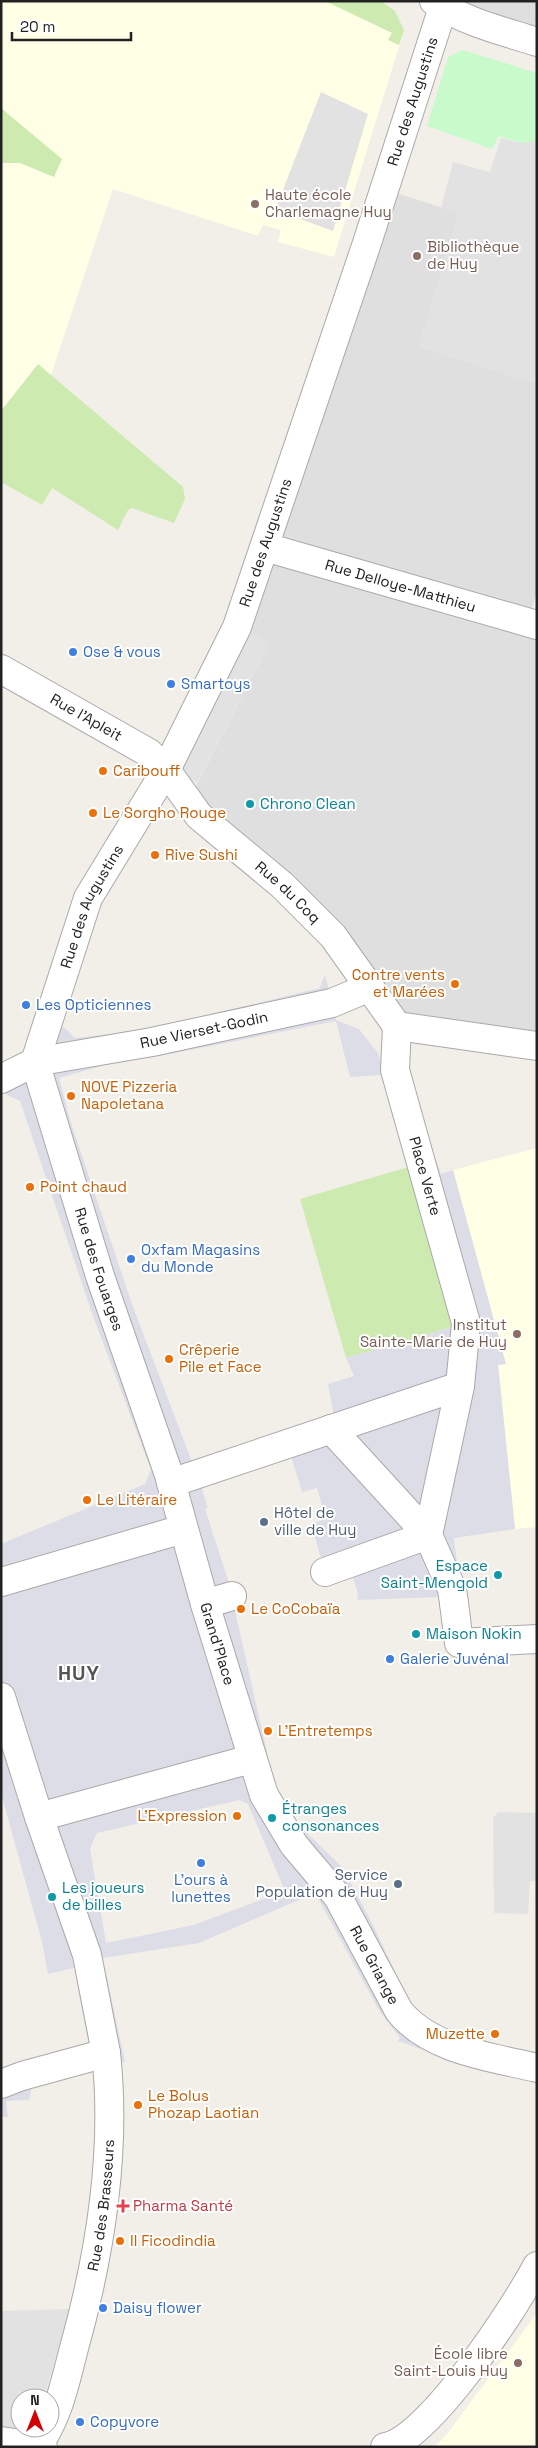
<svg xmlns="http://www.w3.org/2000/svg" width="538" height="2448" font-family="'Space Grotesk',sans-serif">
<rect width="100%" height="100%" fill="#f2efe9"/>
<path fill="#e0dfdf" d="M 445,1 L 537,1 L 537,42 Z
M 384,189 L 459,213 L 419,347 L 537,383 L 537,590 L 528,623 L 537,625 L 537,1046 L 397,1026 L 376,996 L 188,802 L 269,643 L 244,631 Z"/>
<path fill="#ffffe5" d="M 1,1 L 381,1 L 395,11 L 404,30 L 334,257 L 278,242 L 281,230 L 263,225 L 258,236 L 113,189 L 51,375 L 38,365 L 1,411 Z
M 537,1148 L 537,1527 L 515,1529 L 498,1364 L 505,1364 L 453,1170 Z
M 537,2313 L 537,2447 L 434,2447 L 447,2434 Z"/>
<path fill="#cdebb0" d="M 325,1 L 381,1 L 395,11 L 404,30 L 399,45 L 388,40 L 392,33 Z
M 1,108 L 62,159 L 54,177 L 20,163 L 1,163 Z
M 38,364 L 183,487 L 185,499 L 174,523 L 132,508 L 128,510 L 118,530 L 52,488 L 42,505 L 1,482 L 1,411 Z
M 408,1167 L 452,1327 L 346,1358 L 300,1199 Z"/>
<path fill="#c8facc" d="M 463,50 L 537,73 L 537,142 L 521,143 L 499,136 L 492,149 L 427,126 L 448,57 Z"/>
<path fill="#e2e2e2" d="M 321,92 L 368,114 L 333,231 L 275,210 Z
M 501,138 L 520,143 L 537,142 L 537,383 L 419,347 L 459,214 L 441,208 L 453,162 L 490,172 Z
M 244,631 L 269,643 L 197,783 L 177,772 Z
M 498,1812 L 537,1813 L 537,1881 L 530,1881 L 528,1914 L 494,1913 L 493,1818 Z
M 70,2309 L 44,2398 L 20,2398 L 20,2428 L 25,2428 L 1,2447 L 1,2311 Z"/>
<path fill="#dddde8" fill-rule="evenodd" d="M 325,974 L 336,1020 L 359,1029 L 378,1053 L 384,1075 L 350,1077 L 336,1021 L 165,1055 L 113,1063 L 59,1078 L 71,1123 L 133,1307 L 199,1480 L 208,1508 L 205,1509 L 232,1592 L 237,1620 L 275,1787 L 297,1823 L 343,1868 L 373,1925 L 410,2003 L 425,2019 L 471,2041 L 537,2054 L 537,2081 L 466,2065 L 398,2041 L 400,2038 L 380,2012 L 315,1893 L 199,1943 L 103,1958 L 125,2062 L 107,2065 L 32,2087 L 29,2100 L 6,2101 L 8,2117 L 1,2117 L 1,2075 L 89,2046 L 74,1968 L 48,1974 L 42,1942 L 1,1793 L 1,1544 L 145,1484 L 151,1470 L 94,1319 L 20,1101 L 7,1095 L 1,1084 L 35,1062 L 47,1023 L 65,1028 L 75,1038 L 146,1030 L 320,988 ZM 239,1800 L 248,1804 L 285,1891 L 194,1925 L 106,1943 L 90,1849 L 97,1833 Z
M 413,1096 L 441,1174 L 453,1170 L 506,1364 L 498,1365 L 515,1529 L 454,1538 L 462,1602 L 442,1597 L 358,1600 L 357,1590 L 351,1573 L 327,1578 L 311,1524 L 326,1519 L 317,1488 L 302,1492 L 290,1453 L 334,1417 L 328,1384 L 354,1376 L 346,1358 L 452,1327 L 400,1138 Z"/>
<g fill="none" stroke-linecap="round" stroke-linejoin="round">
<defs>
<g id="pedestrian">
<path id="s1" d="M 370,987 L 332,1003 L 152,1042 L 35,1062 L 100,1276 L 169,1475 L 205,1604 L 264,1795 L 294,1845 L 338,1897 L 399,2011 C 430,2050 491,2057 537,2068"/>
<path d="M 331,1429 L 428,1535 L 452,1589 L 454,1603"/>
<path d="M 171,1483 L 460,1386"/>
<path d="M 325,1572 L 428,1535 L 460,1386 L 466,1323 L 395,1070 L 397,1026"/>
<path d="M 1,1582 L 183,1529"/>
<path d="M 205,1604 L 232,1596"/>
<path d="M 1,1697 L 39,1817 L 87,1955 L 106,2053 L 22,2076 L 1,2084"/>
<path d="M 39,1817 L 251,1759"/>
</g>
<g id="minor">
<path d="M 434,1 C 464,22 503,31 537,42"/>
<path id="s2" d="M 265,547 L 537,625"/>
<path id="s3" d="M 1,669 L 149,753 L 166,770 L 199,816 L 282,885 L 333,936 L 397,1026 L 537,1046"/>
<path id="s4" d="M 1,1079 L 35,1062 L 88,898 L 166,770 L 237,627 L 367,243 L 445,1"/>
<path d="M 454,1603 L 459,1643 L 537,1639"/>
<path d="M 1,2441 L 43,2447"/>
<path id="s5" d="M 37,2447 C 58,2417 64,2387 73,2352 C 100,2256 117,2153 106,2053"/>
<path d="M 385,2447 C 428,2441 516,2306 537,2266"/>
</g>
</defs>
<use href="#pedestrian" stroke="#a9a9a9" stroke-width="30"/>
<use href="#minor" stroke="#a9a9a9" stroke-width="30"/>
<use href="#pedestrian" stroke="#fff" stroke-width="28"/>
<use href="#minor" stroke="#fff" stroke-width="28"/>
</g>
<g fill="#8d6e63" stroke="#fff" stroke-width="2">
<circle cx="255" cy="204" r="5"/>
<circle cx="417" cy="256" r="5"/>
<circle cx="517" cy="1334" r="5"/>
<circle cx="518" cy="2363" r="5"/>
</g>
<g fill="#3f7fe0" stroke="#fff" stroke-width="2">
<circle cx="73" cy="652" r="5"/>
<circle cx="171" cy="684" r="5"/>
<circle cx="26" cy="1005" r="5"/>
<circle cx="131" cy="1259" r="5"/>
<circle cx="390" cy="1659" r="5"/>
<circle cx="201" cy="1863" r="5"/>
<circle cx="103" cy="2308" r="5"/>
<circle cx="80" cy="2422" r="5"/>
</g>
<g fill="#e8710a" stroke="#fff" stroke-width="2">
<circle cx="103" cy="771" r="5"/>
<circle cx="93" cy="813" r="5"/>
<circle cx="155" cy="855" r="5"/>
<circle cx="455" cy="984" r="5"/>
<circle cx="71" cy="1096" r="5"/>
<circle cx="30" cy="1187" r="5"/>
<circle cx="169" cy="1359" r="5"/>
<circle cx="87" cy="1500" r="5"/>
<circle cx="241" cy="1609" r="5"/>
<circle cx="268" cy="1731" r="5"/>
<circle cx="237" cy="1816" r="5"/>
<circle cx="495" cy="2034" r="5"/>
<circle cx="138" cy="2105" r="5"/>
<circle cx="120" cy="2241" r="5"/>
</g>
<g fill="#0f9aa8" stroke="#fff" stroke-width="2">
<circle cx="250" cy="804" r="5"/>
<circle cx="498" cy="1575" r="5"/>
<circle cx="416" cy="1634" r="5"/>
<circle cx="272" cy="1818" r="5"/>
<circle cx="52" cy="1897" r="5"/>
</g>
<g fill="#5c6f8a" stroke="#fff" stroke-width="2">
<circle cx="264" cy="1522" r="5"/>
<circle cx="398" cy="1884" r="5"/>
</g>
<path fill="#e0444e" stroke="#fff" stroke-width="2" d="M120.5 2198.5h5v5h5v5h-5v5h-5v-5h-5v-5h5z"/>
<g text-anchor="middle" stroke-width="4" stroke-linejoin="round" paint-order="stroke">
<g font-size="15" fill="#222" stroke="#fff">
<text dy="5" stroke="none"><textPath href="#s4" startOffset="1074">Rue des Augustins</textPath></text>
<text dy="5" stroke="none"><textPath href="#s4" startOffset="609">Rue des Augustins</textPath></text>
<text dy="5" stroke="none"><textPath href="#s2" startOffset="141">Rue Delloye-Matthieu</textPath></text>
<text dy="5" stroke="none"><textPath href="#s3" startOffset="98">Rue l'Apleit</textPath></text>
<text dy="5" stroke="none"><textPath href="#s3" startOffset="368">Rue du Coq</textPath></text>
<text dy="5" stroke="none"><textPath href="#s4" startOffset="204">Rue des Augustins</textPath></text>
<text transform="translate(204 1030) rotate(-12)" y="5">Rue Vierset-Godin</text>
<text transform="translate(425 1176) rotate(74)" y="5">Place Verte</text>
<text dy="5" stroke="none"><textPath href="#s1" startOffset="561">Rue des Fouarges</textPath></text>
<text dy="5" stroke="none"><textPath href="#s1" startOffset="954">Grand'Place</textPath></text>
<text dy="5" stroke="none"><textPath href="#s1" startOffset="1316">Rue Griange</textPath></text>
<text dy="5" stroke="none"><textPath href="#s5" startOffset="252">Rue des Brasseurs</textPath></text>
</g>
<g font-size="15" fill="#785e54" stroke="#fff" text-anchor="start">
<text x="265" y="200">Haute école<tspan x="265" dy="17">Charlemagne Huy</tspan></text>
<text x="427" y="252">Bibliothèque<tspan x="427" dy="17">de Huy</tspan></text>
<text x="507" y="1330" text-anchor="end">Institut<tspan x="507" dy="17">Sainte-Marie de Huy</tspan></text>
<text x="508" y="2359" text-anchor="end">École libre<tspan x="508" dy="17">Saint-Louis Huy</tspan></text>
</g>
<g font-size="15" fill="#366cbe" stroke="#fff" text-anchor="start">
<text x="83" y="657">Ose &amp; vous</text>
<text x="181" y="689">Smartoys</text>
<text x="36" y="1010">Les Opticiennes</text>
<text x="141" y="1255">Oxfam Magasins<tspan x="141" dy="17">du Monde</tspan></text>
<text x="400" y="1664">Galerie Juvénal</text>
<text x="201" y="1885" text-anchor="middle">L'ours à<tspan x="201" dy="17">lunettes</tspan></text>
<text x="113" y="2313">Daisy flower</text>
<text x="90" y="2427">Copyvore</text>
</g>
<g font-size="15" fill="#c56008" stroke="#fff" text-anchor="start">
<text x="113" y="776">Caribouff</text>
<text x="103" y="818">Le Sorgho Rouge</text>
<text x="165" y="860">Rive Sushi</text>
<text x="445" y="980" text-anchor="end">Contre vents<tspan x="445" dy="17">et Marées</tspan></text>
<text x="81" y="1092">NOVE Pizzeria<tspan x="81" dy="17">Napoletana</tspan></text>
<text x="40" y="1192">Point chaud</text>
<text x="179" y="1355">Crêperie<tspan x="179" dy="17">Pile et Face</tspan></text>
<text x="97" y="1505">Le Litéraire</text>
<text x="251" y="1614">Le CoCobaïa</text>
<text x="278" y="1736">L'Entretemps</text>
<text x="227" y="1821" text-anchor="end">L'Expression</text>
<text x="485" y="2039" text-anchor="end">Muzette</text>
<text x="148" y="2101">Le Bolus<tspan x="148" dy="17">Phozap Laotian</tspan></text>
<text x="130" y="2246">Il Ficodindia</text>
</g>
<g font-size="15" fill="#0d838f" stroke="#fff" text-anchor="start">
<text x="260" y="809">Chrono Clean</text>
<text x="488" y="1571" text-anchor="end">Espace<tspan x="488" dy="17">Saint-Mengold</tspan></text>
<text x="426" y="1639">Maison Nokin</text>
<text x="282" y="1814">Étranges<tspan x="282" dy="17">consonances</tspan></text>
<text x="62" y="1893">Les joueurs<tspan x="62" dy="17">de billes</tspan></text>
</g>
<g font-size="15" fill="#4e5e75" stroke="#fff" text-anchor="start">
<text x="274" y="1518">Hôtel de<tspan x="274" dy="17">ville de Huy</tspan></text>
<text x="388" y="1880" text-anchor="end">Service<tspan x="388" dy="17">Population de Huy</tspan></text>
</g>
<g font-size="15" fill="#be3a42" stroke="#fff" text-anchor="start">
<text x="133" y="2211">Pharma Santé</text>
</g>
<g font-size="20" font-weight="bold" letter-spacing="1" fill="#555" stroke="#fff">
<text x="79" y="1680">HUY</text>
</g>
</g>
<rect width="538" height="2448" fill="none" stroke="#222222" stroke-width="5"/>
<g transform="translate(35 2413)"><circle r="24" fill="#ffffff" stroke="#a7a7a7"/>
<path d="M0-4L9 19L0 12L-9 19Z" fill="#d40000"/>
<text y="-8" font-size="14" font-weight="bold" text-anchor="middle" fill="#222222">N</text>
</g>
<path d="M12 32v8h119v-8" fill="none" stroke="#222222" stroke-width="2.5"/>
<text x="20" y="32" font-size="15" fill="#222222" stroke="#ffffff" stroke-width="4" paint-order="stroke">20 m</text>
</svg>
